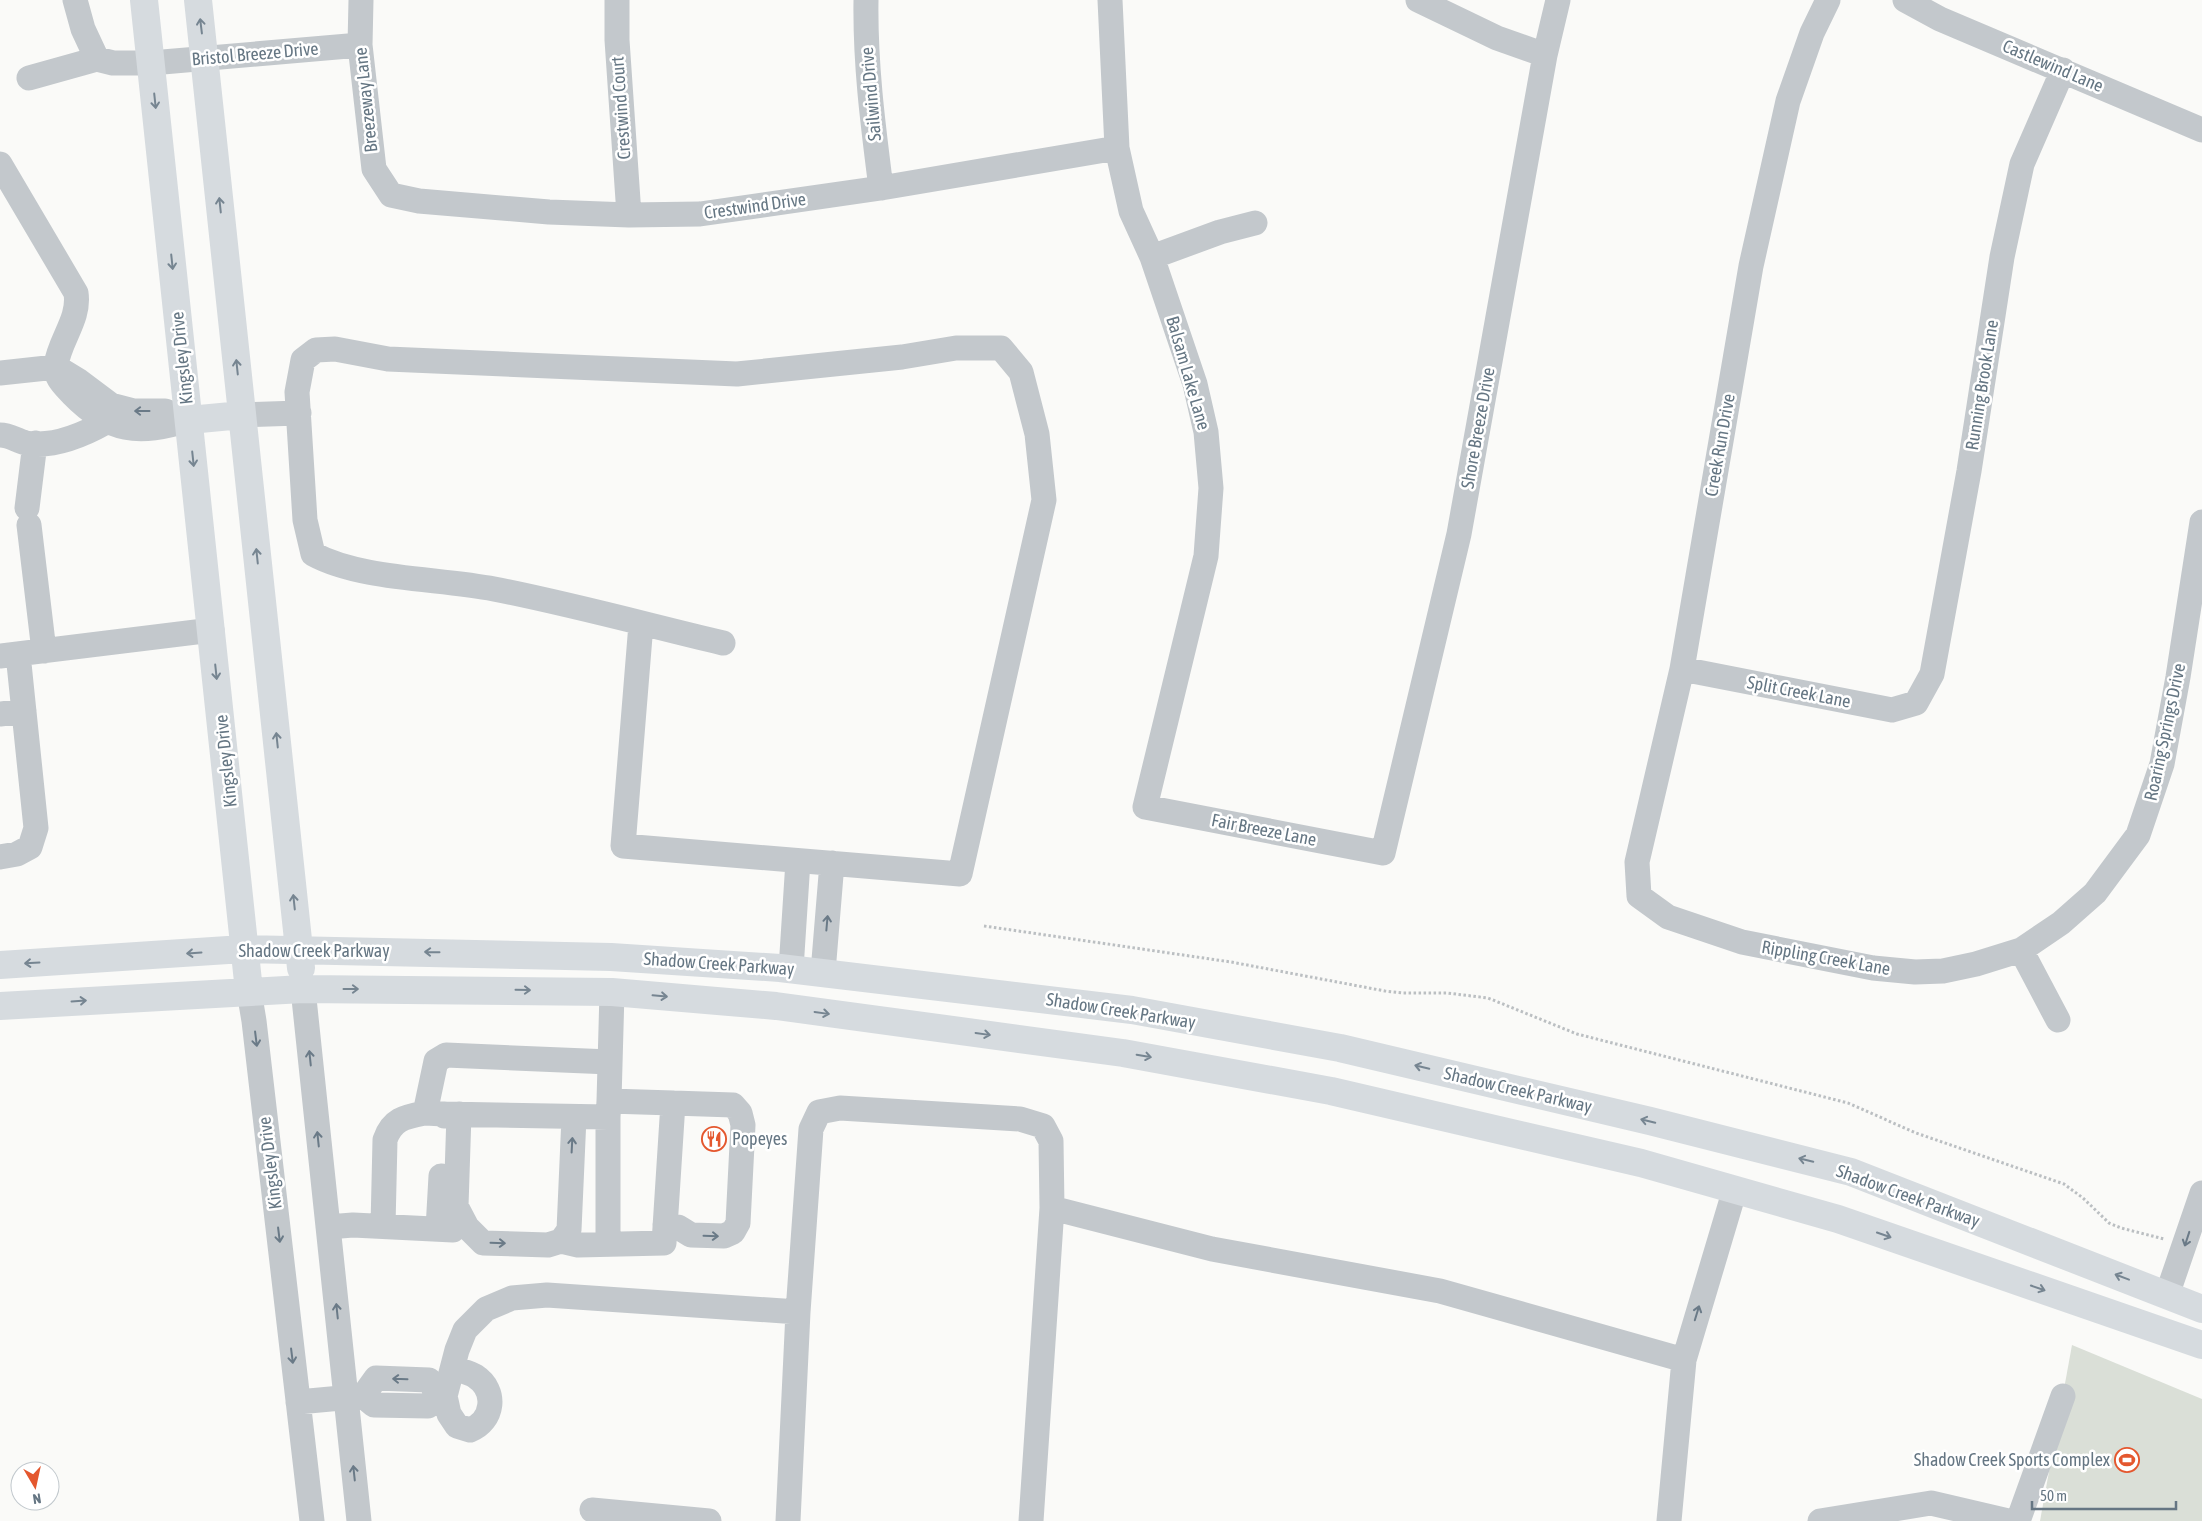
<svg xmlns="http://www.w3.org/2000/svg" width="2202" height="1521" font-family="'Asap Condensed',sans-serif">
<rect width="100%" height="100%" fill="#fafaf8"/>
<path fill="#dadfd7" d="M 2072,1345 L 2202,1399 L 2202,1521 L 2040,1521 Z"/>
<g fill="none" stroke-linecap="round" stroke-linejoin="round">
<path stroke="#bbbfc2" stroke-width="3" stroke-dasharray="2.5 2.5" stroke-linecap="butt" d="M 984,926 L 1231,962 L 1385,991 L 1403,993 L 1447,993 L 1488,998 L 1577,1034 L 1848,1103 L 1916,1133 L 2064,1184 L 2083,1198 L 2109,1223 L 2121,1228 L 2164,1239"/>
<path stroke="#c3c8cc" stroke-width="25" d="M 75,0 L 83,29 L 97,59
M 361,0 L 360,45 L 374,169 L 391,195 L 419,201 L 549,212 L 629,215 L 700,214 L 881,188 L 1117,148
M 617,0 L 617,40 L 629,215
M 866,0 C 865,64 873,125 881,188
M 1110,0 L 1117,148 L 1131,211 L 1152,257 L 1195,384 L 1206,432 L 1211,488 L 1206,556 L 1145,807 L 1383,853 L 1459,534 L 1545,55 L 1558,0
M 1418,0 L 1497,38 L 1545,55
M 1828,0 L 1812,33 L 1788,101 L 1751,266 L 1682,669 L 1637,862 L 1639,896 L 1668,917 L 1742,942 L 1873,968 L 1915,972 L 1943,971 L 1976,964 L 2021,950 L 2061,923 L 2095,893 L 2138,835 L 2162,764 L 2178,677 L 2202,522
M 1905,0 L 1940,19 L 2202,130
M 29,78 L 97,59 L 113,63 L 151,63 L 360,45
M 0,164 L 76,293 C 80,319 60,339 56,365 C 55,378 64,385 72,394 C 110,433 138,435 189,420
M 1152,257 L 1220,232 L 1255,223
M 0,373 L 56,367 L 79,381 L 111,405 L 134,411 L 165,411 L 189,420
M 242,415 L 299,413
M 0,435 C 10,435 17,441 26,443 C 54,448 83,435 106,422 L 110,408
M 27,508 L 35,443
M 29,525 L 44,651
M 641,624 L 623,846 L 960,874 L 1044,500 L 1037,434 L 1021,372 L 1001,348 L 956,348 L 902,357 L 737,374 L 388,359 L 335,349 L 316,350 L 303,360 L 297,392 L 305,520 L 313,554 C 361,580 439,578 494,589 C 571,604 647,625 723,643
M 0,656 L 212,630
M 1682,669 L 1892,710 L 1916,703 L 1932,674 L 1969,471 L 2002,257 L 2022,164 L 2063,70
M 0,714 L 24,711
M 0,857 L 17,854 L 30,847 L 36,828 L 18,654
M 2021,950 L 2058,1020
M 791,969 L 798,861
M 823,972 L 832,863
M 303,989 L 359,1521
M 249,991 L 254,1021 L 312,1521
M 444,1114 L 425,1113 L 436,1061 L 446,1055 L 610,1062
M 459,1114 L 456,1206 L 467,1227 L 483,1243 L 548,1245 L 561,1241 L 569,1230 L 574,1117
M 444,1116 L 444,1114 L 608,1117 L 609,1101
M 665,1225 L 678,1227 L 691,1235 L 724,1236 L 733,1232 L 738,1223 L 743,1125 L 740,1113 L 733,1105 L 673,1103
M 383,1226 L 385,1140 C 392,1119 405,1117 425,1113
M 328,1227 L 353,1225 L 453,1230
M 438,1229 L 441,1176
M 561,1241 L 578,1245 L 664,1243 L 673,1103 L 609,1101 L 612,992
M 608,1242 L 608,1117
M 2167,1295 L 2202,1193
M 798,1312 L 811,1129 L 819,1112 L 840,1108 L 1020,1119 L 1043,1126 L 1051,1141 L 1052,1208 L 1212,1249 L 1440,1291 L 1684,1360
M 453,1368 C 460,1371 469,1372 475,1376 C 498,1391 493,1421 470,1430 L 457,1426 L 449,1414 L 445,1396 L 457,1350 L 465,1330 L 486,1309 L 512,1298 L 547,1295 L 798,1312 L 788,1521
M 363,1396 L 376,1378 L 429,1380 L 438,1395
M 298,1402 L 363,1396 L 374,1405 L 428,1406 L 438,1395
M 592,1510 L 709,1521
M 1031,1521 L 1052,1208
M 1669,1521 L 1684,1360 L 1735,1189
M 1820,1521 L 1931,1503 L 2008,1521
M 2018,1521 L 2063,1396"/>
<path stroke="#d6dbdf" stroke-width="28" d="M 144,0 L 249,991
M 198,0 L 301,968
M 189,420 L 242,415
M 0,965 L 243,949 L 611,957 L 780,968 L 1132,1010 L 1340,1048 L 1650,1121 L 1851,1172 L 2202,1309
M 0,1006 L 303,989 L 612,992 L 776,1006 L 1123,1053 L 1331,1091 L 1641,1163 L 1838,1219 L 2202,1345"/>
</g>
<defs><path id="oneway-shaft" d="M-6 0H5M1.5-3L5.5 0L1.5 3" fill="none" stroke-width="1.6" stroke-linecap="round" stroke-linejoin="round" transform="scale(1.25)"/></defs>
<g stroke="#768591">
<use href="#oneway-shaft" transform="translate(201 26) rotate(-97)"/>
<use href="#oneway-shaft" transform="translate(155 101) rotate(84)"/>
<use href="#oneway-shaft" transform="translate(220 205) rotate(-96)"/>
<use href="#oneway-shaft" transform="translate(172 262) rotate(84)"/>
<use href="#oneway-shaft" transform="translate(237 367) rotate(-96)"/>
<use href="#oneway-shaft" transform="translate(193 459) rotate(84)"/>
<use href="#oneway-shaft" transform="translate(257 556) rotate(-96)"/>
<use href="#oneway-shaft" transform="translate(216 672) rotate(84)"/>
<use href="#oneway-shaft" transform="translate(277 740) rotate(-96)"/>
<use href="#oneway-shaft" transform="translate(294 902) rotate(-96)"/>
<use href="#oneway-shaft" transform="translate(432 952) rotate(-179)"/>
<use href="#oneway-shaft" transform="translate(194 953) rotate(176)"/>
<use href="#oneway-shaft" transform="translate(32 963) rotate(177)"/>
<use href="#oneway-shaft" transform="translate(351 989)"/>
<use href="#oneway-shaft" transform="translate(523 990) rotate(1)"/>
<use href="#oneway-shaft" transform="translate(660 996) rotate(5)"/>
<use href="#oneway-shaft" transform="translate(79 1001) rotate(-4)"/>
<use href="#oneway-shaft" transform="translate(822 1013) rotate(8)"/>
<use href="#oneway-shaft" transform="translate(983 1034) rotate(8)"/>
<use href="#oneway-shaft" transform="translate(1144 1056) rotate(10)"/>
<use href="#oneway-shaft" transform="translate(1422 1067) rotate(-167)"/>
<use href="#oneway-shaft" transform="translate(1648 1121) rotate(-166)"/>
<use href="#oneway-shaft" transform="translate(1806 1160) rotate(-166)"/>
<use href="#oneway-shaft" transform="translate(1884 1235) rotate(19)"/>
<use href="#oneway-shaft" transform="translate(2122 1277) rotate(-159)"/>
<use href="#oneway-shaft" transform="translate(2038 1288) rotate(19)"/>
</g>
<g stroke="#6a7a87">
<use href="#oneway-shaft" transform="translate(142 411) rotate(-180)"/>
<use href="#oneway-shaft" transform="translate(827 923) rotate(-85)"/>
<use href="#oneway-shaft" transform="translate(256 1039) rotate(83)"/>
<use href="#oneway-shaft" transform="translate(310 1058) rotate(-96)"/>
<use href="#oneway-shaft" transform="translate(318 1139) rotate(-96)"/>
<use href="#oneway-shaft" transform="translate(572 1145) rotate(-87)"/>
<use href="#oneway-shaft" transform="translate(279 1235) rotate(83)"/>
<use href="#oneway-shaft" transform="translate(711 1236) rotate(2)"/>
<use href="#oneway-shaft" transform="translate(2187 1239) rotate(108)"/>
<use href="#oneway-shaft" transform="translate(498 1243) rotate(2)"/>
<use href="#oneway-shaft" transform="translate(337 1311) rotate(-96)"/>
<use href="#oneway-shaft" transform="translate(1697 1313) rotate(-73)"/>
<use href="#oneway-shaft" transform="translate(292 1356) rotate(83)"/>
<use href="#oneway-shaft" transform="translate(400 1379) rotate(-178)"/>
<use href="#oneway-shaft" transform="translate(354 1473) rotate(-96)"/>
</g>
<defs>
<symbol id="restaurant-ring" viewBox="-11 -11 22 22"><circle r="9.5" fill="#fff" stroke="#e4572e" stroke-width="1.5"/><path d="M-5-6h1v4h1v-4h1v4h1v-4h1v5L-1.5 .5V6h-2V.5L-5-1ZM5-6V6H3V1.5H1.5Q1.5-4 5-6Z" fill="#e4572e"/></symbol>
<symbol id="stadium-ring" viewBox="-11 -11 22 22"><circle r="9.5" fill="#fff" stroke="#e4572e" stroke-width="1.5"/><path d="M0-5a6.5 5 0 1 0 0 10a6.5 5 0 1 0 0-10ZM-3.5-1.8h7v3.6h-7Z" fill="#e4572e"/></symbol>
</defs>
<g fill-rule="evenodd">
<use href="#restaurant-ring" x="700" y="1125" width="28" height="28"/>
<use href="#stadium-ring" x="2113" y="1446" width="28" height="28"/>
</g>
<g text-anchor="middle" stroke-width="5" stroke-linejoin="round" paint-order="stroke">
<g font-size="18" fill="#657683" stroke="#fff">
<text transform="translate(255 54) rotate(-5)" y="6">Bristol Breeze Drive</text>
<text transform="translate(2053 66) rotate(23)" y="6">Castlewind Lane</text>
<text transform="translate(871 94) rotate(-95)" y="6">Sailwind Drive</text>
<text transform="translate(366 100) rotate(-96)" y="6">Breezeway Lane</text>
<text transform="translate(621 108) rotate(-94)" y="6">Crestwind Court</text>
<text transform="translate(755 206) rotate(-8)" y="6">Crestwind Drive</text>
<text transform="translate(182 358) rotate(-96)" y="6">Kingsley Drive</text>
<text transform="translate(1188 373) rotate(74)" y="6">Balsam Lake Lane</text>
<text transform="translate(1982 385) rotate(-81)" y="6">Running Brook Lane</text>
<text transform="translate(1478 428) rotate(-80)" y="6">Shore Breeze Drive</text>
<text transform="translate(1720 445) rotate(-80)" y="6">Creek Run Drive</text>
<text transform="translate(1799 692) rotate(11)" y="6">Split Creek Lane</text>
<text transform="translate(2165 732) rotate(-78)" y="6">Roaring Springs Drive</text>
<text transform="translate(226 761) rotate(-96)" y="6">Kingsley Drive</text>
<text transform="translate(1264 830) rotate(11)" y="6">Fair Breeze Lane</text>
<text x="314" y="957">Shadow Creek Parkway</text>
<text transform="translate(1826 958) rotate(10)" y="6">Rippling Creek Lane</text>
<text transform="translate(719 964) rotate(4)" y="6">Shadow Creek Parkway</text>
<text transform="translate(1121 1011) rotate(9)" y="6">Shadow Creek Parkway</text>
<text transform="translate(1518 1090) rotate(13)" y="6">Shadow Creek Parkway</text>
<text transform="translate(270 1163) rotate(-97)" y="6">Kingsley Drive</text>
<text transform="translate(1908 1196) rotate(20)" y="6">Shadow Creek Parkway</text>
</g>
<g font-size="18" fill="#657683" stroke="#fff" text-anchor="start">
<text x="732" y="1145">Popeyes</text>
<text x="2110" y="1466" text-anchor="end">Shadow Creek Sports Complex</text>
</g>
</g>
<g transform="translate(35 1486) rotate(171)"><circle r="24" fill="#ffffff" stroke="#c1c8cd"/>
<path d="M0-4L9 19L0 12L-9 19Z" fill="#e4572e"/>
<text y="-8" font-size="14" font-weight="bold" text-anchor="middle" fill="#657683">N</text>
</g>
<path d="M2032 1501v8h144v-8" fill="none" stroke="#657683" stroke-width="2.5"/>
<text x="2040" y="1501" font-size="15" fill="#657683" stroke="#ffffff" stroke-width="4" paint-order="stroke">50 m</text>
</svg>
